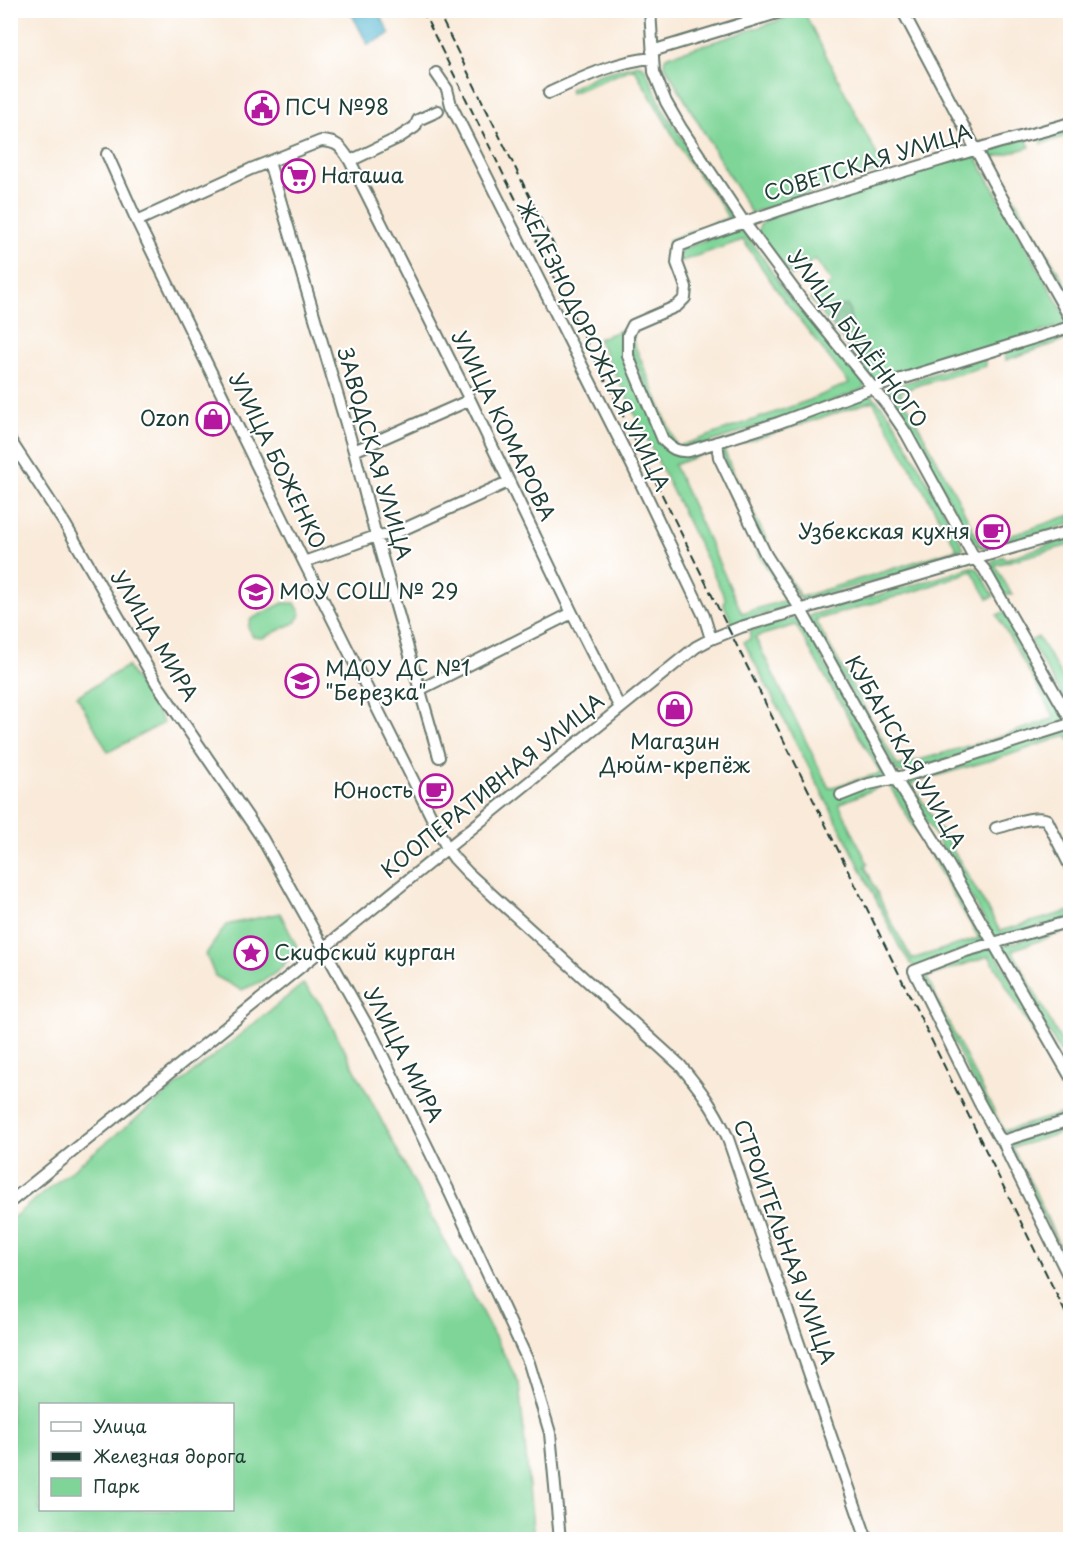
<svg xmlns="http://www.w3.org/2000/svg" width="1081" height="1550" font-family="'Playpen Sans',sans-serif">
<rect width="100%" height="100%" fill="#fff"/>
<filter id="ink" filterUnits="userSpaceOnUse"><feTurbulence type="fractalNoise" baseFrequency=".0167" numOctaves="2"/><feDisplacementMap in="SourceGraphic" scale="12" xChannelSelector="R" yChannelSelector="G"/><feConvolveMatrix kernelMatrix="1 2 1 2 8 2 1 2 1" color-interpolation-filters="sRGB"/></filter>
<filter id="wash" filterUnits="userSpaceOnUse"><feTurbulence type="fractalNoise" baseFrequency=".008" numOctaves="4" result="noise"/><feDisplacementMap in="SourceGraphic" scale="24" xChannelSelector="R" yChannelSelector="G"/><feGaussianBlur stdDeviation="1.35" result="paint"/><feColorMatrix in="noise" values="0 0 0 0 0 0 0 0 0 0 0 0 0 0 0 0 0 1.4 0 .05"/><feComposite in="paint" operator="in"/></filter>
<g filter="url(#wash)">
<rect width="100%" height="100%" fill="#f9ead9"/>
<path fill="#7fd598" stroke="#4f8966" stroke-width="1.5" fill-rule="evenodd" d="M 804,12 L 884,169 L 751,213 L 664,64 L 665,58 L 668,56 L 723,39 Z
M 637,64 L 643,66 L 647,72 L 663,109 L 732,216 L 732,221 L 686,241 L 670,244 L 669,240 L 728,218 L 720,203 L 688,161 L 634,68 L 571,93 L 570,89 L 597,75 Z
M 1070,126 L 1070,135 L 1041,144 L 1040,135 Z
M 1026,138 L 1030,147 L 992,158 L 1010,191 L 1070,292 L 1070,312 L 983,154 L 986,150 Z
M 969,155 L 976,157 L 1067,319 L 1067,324 L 883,383 L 874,380 L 863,367 L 869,361 L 872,356 C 864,347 856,337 852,325 C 850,318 851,312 847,305 L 839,307 L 834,306 L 836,317 L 834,329 L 810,299 L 832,283 L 815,259 L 792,276 L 761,240 L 758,233 L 760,225 L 770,218 Z
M 733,229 L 742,230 L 759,252 L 786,294 L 865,384 L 863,389 L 832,401 L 693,448 C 677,450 672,449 663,435 C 654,413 619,348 634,328 L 633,341 L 677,447 L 810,400 L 849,383 L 781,296 L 743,240 L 679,262 L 679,250 Z
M 624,329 L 628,329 L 626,337 L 671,452 L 712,447 L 792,605 L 733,624 L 724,605 L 725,598 L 598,339 ZM 711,451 L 750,539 L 786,600 L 742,613 L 674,465 Z
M 1066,332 L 1070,332 L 1070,349 L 1065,340 L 1006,360 L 1004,352 Z
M 984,358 L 986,366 L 919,385 L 900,392 L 957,497 L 981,546 L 1070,515 L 1070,524 L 989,548 L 982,548 L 973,543 L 910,429 L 885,395 L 885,389 Z
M 871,394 L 891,416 L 964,548 L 958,550 L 960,557 L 802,601 L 774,565 L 728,472 L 720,447 L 724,442 ZM 873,401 L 957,549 L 801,597 L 775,557 L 731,468 L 724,449 Z
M 1070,538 L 1070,545 L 995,565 L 1012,595 L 1004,594 L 991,571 L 990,567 L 992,561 L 1003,556 L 1005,559 Z
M 971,567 L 978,569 L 994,596 L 988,599 L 972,571 L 919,590 L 815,620 L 898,766 L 993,739 L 1055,718 L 997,615 L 1004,612 L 1065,719 L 1065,721 L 902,773 L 897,772 L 808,619 L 811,615 L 951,574 Z
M 283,603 L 295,603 L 301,614 L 296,622 L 263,638 L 253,637 L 248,627 L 251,619 Z
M 795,618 L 801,621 L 850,710 L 894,780 L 987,941 L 917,968 L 911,964 L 899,946 L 848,843 L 744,642 L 750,639 L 750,631 ZM 796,625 L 853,726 L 881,773 L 829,788 L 755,637 ZM 888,783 L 979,938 L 912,959 L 887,914 L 865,866 L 868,864 L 839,804 Z
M 1038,637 L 1070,690 L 1070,710 L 1030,641 Z
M 127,666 L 164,723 L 108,752 L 77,696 Z
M 1066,727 L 1070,730 L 1070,741 L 1067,735 L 1006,756 L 911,783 L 959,860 L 1000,931 L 1070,911 L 1070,918 L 995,938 L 903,781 Z
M 280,913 L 297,947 C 279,974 270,979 241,990 L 215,976 L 206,954 L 226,925 Z
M 1070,925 L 1070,930 L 1012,950 L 1070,1058 L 1070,1070 L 1002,949 L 1003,946 Z
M 992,947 L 1070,1082 L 1070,1097 L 989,956 L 927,977 L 944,1014 L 1004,1131 L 1070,1111 L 1070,1118 L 1005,1138 L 999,1133 L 922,979 L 923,972 Z
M 303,984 L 321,1005 L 519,1383 L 534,1539 L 11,1539 L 11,1219 ZM 40,1404 L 232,1404 L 232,1510 L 40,1510 Z
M 1070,1122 L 1070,1130 L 1012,1148 L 1033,1187 L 1070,1269 L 1009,1149 L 1011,1143 Z"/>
<path fill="#67b680" stroke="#437a5a" stroke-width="1.5" d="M 847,305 C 851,311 850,318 852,325 C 856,337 864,347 872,356 L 869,361 L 863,367 L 834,329 L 836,317 L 832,313 L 834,306 L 839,307 Z"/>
<path fill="#51b6d0" stroke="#387a82" stroke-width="1.5" d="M 350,11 L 378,11 L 390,34 L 368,45 Z"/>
</g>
<g filter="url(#ink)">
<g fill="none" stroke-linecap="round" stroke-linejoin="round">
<defs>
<path id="minor" d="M 650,10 L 654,72 L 666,102 L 681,128 L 743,221 L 804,303 L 887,405 L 906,433 L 969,548 L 975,559 L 984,569 L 1070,719
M 902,10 L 992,180 L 1070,318
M 652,51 L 787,10
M 436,73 L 447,89 L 451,105 L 632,465 L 704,616 L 711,639
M 549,93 C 582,78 616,61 653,58
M 1070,123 C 1038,133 1006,140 974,150 C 875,180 775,209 679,246 L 677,263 L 686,287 L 685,298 L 677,306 L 633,325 L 628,335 L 628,356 L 663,440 C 672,449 677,452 689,451 L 778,423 L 872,388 L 1070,327
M 107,154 L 137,221 L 304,562 L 447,848 L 454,858 L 468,873 L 680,1065 C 701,1090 713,1107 727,1136 L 867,1540
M 350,161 L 398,138 L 415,127 L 418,120 L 438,111
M 269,162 L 354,451 L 376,536 L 439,757
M 137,221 L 251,169 L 321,141 C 339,142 341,147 350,161 L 470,400 L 572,613 L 620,708
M 10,440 L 65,524 L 157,684 L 262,838 L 373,1036 L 450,1193 L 529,1363 L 550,1433 L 560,1540
M 717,442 L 719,457 L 766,555 L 801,610 L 895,778 L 937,845 L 1070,1076
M 354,451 L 470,400
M 304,562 L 376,536 L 393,534 L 508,482
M 419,690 L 572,613
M 841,795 L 869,784 L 905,776 L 1070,724
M 996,828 C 1009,825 1036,814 1047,820 L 1070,866
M 1070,921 L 966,951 L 914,971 L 979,1102 L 998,1136 L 1003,1141 L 1010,1158 L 1070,1279
M 1003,1141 L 1070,1120
M 10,1202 L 696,647 L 711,639 L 741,627 L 1070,531"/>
</defs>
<use href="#minor" stroke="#6b7a6e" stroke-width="14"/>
<use href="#minor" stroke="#fff" stroke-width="10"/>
<path stroke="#1f3d34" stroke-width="2" stroke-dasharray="9 4.5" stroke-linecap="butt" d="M 422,10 L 847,868 L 1070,1322
M 437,10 L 562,262"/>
</g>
</g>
<defs>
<symbol id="civic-ring" viewBox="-11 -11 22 22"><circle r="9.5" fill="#fff" stroke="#b5179e" stroke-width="1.5"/><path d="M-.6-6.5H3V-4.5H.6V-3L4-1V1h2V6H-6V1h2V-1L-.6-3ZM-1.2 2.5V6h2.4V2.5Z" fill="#b5179e"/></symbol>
<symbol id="supermarket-ring" viewBox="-11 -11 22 22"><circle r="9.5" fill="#fff" stroke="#b5179e" stroke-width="1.5"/><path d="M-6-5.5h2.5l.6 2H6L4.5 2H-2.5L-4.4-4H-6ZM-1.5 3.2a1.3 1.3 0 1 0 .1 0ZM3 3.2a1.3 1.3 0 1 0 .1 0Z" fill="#b5179e"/></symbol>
<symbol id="shop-ring" viewBox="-11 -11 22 22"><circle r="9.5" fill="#fff" stroke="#b5179e" stroke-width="1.5"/><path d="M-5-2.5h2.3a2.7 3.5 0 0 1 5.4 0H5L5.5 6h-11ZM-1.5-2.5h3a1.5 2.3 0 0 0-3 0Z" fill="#b5179e"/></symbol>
<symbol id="cafe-ring" viewBox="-11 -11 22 22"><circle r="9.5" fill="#fff" stroke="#b5179e" stroke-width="1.5"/><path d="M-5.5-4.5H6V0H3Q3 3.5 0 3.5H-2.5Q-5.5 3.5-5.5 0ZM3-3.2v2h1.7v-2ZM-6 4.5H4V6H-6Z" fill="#b5179e"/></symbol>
<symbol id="school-ring" viewBox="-11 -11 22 22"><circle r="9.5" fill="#fff" stroke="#b5179e" stroke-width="1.5"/><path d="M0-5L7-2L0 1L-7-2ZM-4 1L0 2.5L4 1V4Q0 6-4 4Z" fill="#b5179e"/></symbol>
<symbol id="sight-ring" viewBox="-11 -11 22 22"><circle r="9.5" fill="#fff" stroke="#b5179e" stroke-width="1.5"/><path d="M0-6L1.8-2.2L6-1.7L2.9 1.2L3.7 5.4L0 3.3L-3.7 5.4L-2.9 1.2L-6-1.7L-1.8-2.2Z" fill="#b5179e"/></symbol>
</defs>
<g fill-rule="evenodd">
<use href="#civic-ring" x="243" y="89" width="38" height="38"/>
<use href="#supermarket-ring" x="279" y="157" width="38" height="38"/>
<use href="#shop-ring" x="194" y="400" width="38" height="38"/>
<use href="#cafe-ring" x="974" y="513" width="38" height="38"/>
<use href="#school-ring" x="237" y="573" width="38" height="38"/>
<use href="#school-ring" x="283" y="662" width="38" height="38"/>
<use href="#shop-ring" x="656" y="690" width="38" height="38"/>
<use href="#cafe-ring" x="417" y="772" width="38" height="38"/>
<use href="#sight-ring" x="232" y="934" width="38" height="38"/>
</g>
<g text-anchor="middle" stroke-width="4.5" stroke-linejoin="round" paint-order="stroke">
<g font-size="21" fill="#1f3d34" stroke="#fff" text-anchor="start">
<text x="285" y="115">ПСЧ №98</text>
<text x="321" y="183">Наташа</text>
<text x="190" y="426" text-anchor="end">Ozon</text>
<text x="970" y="539" text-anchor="end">Узбекская кухня</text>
<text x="279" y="599">МОУ СОШ № 29</text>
<text x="325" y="676">МДОУ ДС №1<tspan x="325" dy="24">"Березка"</tspan></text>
<text x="675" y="749" text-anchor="middle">Магазин<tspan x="675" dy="24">Дюйм-крепёж</tspan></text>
<text x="413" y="798" text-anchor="end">Юность</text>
<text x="274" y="960">Скифский курган</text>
</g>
<g font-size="21" fill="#1f3d34" stroke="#fff">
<text transform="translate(868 163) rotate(-17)" y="7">СОВЕТСКАЯ УЛИЦА</text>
<text transform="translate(857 339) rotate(53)" y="7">УЛИЦА БУДЁННОГО</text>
<text transform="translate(593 346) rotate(64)" y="7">ЖЕЛЕЗНОДОРОЖНАЯ УЛИЦА</text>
<text transform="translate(503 426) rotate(64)" y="7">УЛИЦА КОМАРОВА</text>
<text transform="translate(374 454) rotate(74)" y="7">ЗАВОДСКАЯ УЛИЦА</text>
<text transform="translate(277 461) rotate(64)" y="7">УЛИЦА БОЖЕНКО</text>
<text transform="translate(154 636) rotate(59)" y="7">УЛИЦА МИРА</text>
<text transform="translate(905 752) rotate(60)" y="7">КУБАНСКАЯ УЛИЦА</text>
<text transform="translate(493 786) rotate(-39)" y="7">КООПЕРАТИВНАЯ УЛИЦА</text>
<text transform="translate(403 1055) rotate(63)" y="7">УЛИЦА МИРА</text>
<text transform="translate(784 1242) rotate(70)" y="7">СТРОИТЕЛЬНАЯ УЛИЦА</text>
</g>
</g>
<rect width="1081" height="1550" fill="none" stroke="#fff" stroke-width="36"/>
<rect x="39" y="1403" width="195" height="108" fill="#ffffff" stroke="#a5b1ae" stroke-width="1.5"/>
<rect x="51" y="1422" width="30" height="9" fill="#ffffff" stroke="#a5b1ae" stroke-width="1.5"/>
<text x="93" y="1433" font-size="18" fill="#1f3d34">Улица</text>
<rect x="51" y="1452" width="30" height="9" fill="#1f3d34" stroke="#a5b1ae" stroke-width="1.5"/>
<text x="93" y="1463" font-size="18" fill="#1f3d34">Железная дорога</text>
<rect x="51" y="1478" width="30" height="18" fill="#7fd598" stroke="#a5b1ae" stroke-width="1.5"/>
<text x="93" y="1493" font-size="18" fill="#1f3d34">Парк</text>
</svg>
